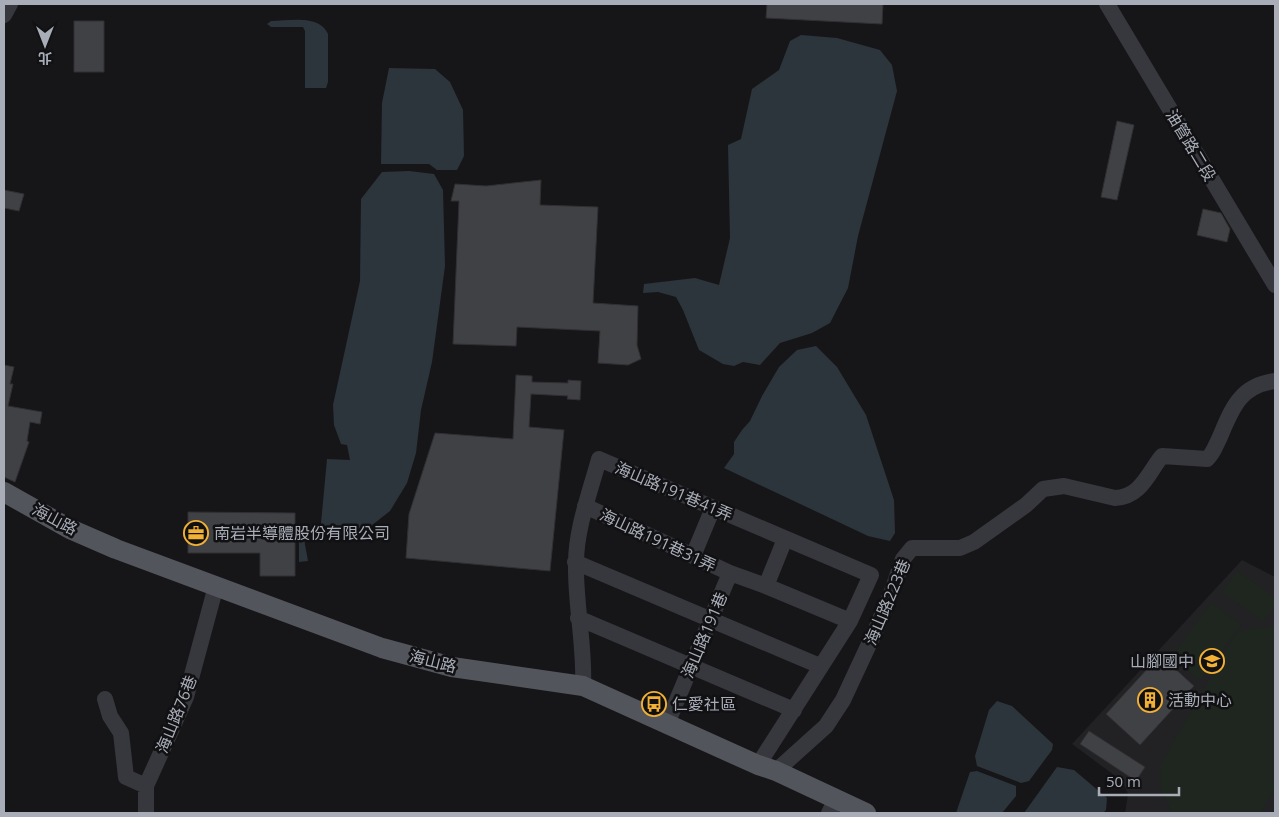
<svg xmlns="http://www.w3.org/2000/svg" width="1279" height="817" font-family="'Open Sans','Noto Sans TC',sans-serif">
<rect width="100%" height="100%" fill="#161618"/>
<path fill="#222225" d="M 1242,560 L 1275,577 L 1275,813 L 1125,813 L 1128,794 L 1122,781 L 1072,744 Z"/>
<path fill="#1e261f" d="M 1237,571 L 1275,598 L 1275,606 L 1264,621 L 1222,592 Z
M 1211,603 L 1241,625 L 1200,680 L 1171,658 Z
M 1275,627 L 1275,787 L 1261,813 L 1172,813 L 1161,789 L 1161,764 L 1237,632 L 1252,629 Z"/>
<path fill="#2c353c" d="M 271,21 C 289,21 319,14 328,34 L 328,82 L 326,88 L 305,88 L 305,31 L 303,27 L 271,27 L 267,24 Z
M 801,35 L 837,38 L 880,50 L 892,65 L 897,91 L 858,236 L 848,288 L 830,323 L 812,333 L 780,343 L 760,365 L 743,362 L 734,366 L 723,364 L 699,350 L 683,310 L 676,297 L 658,292 L 643,293 L 644,284 L 695,278 L 719,285 L 730,238 L 728,145 L 741,139 L 752,89 L 779,70 L 790,41 Z
M 389,68 L 435,69 L 450,82 L 463,110 L 464,156 L 457,170 L 437,170 L 429,164 L 381,164 L 382,103 Z
M 409,171 L 434,174 L 443,190 L 445,266 L 432,362 L 421,410 L 416,453 L 407,483 L 390,511 L 362,533 L 339,535 L 320,534 L 327,459 L 350,460 L 347,445 L 341,444 L 334,425 L 333,405 L 360,281 L 361,199 L 382,172 Z
M 816,346 L 837,367 L 866,415 L 894,500 L 895,533 L 890,541 L 868,536 L 724,468 L 734,454 L 734,442 L 742,430 L 750,421 L 762,396 L 779,367 L 797,350 Z
M 299,528 L 302,528 L 308,561 L 299,562 Z
M 997,701 L 1012,706 L 1053,744 L 1052,750 L 1029,781 L 1021,783 L 977,766 L 975,756 L 989,710 Z
M 1057,767 L 1074,770 L 1107,798 L 1106,810 L 1103,813 L 1024,813 Z
M 977,771 L 1016,786 L 1016,796 L 1002,813 L 956,813 L 970,772 Z"/>
<path fill="#404145" stroke="#303034" d="M 767,4 L 883,4 L 882,24 L 766,18 Z
M 74,21 L 104,21 L 104,72 L 74,72 Z
M 1117,121 L 1134,125 L 1117,200 L 1101,197 Z
M 541,180 L 540,205 L 598,207 L 593,303 L 638,306 L 637,345 L 641,359 L 628,365 L 598,363 L 600,331 L 517,327 L 516,346 L 453,344 L 459,201 L 451,201 L 455,184 L 486,186 Z
M 4,190 L 24,194 L 19,211 L 4,208 Z
M 1203,209 L 1221,213 L 1230,229 L 1227,242 L 1197,235 Z
M 4,365 L 14,367 L 10,384 L 13,384 L 8,406 L 42,412 L 40,424 L 30,422 L 27,441 L 29,442 L 15,482 L 4,477 Z
M 516,375 L 532,376 L 532,382 L 568,383 L 568,380 L 581,381 L 580,400 L 567,399 L 568,396 L 531,394 L 529,427 L 564,430 L 550,571 L 406,558 L 409,514 L 435,433 L 513,439 Z
M 188,512 L 295,513 L 295,576 L 260,576 L 260,553 L 188,553 Z
M 1160,655 L 1194,686 L 1140,745 L 1106,714 Z
M 1089,731 L 1145,767 L 1136,781 L 1080,744 Z"/>
<g fill="none" stroke-linecap="round" stroke-linejoin="round">
<path stroke="#37383d" stroke-width="16" d="M 1107,4 L 1275,285
M 4,15 L 10,4
M 585,506 L 730,573 L 766,586 L 850,621
M 693,556 L 713,508
M 575,562 L 820,666
M 766,586 L 785,539
M 578,618 L 794,710
M 583,686 C 585,645 575,604 576,563 C 576,529 590,492 599,459 L 871,575 L 850,621 L 758,765
M 105,699 L 110,716 L 121,733 L 126,777 L 146,786
M 667,724 L 730,573
M 776,771 L 826,726 L 843,700 L 877,627 L 892,591 L 903,559 L 912,548 L 960,548 L 974,542 L 1026,505 L 1043,489 L 1064,486 L 1115,498 C 1141,497 1148,473 1162,456 L 1207,459 C 1213,454 1215,447 1219,439 C 1232,409 1239,386 1275,381
M 146,813 L 146,786 L 186,697 L 216,586
M 829,813 L 836,799"/>
<path stroke="#53555c" stroke-width="20" d="M 4,492 L 70,529 L 116,549 L 382,648 L 452,667 L 583,686 L 758,765 L 776,771 L 866,813"/>
</g>
<defs>
<symbol id="office-ring" viewBox="-11 -11 22 22"><circle r="9.5" fill="#111113" stroke="#f2b134" stroke-width="1.5"/><path d="M-6-3h4V-5.5h4V-3h4V5H-6ZM-1-4.5V-3h2v-1.5ZM-6 0V1H6V0Z" fill="#f2b134"/></symbol>
<symbol id="school-ring" viewBox="-11 -11 22 22"><circle r="9.5" fill="#111113" stroke="#f2b134" stroke-width="1.5"/><path d="M0-5L7-2L0 1L-7-2ZM-4 1L0 2.5L4 1V4Q0 6-4 4Z" fill="#f2b134"/></symbol>
<symbol id="building-ring" viewBox="-11 -11 22 22"><circle r="9.5" fill="#111113" stroke="#f2b134" stroke-width="1.5"/><path d="M-4-6H4V6H1V3H-1V6H-4ZM-2.5-4.3h1.7v1.8h-1.7ZM.8-4.3h1.7v1.8H.8ZM-2.5-1h1.7V.8h-1.7ZM.8-1h1.7V.8H.8Z" fill="#f2b134"/></symbol>
<symbol id="bus-ring" viewBox="-11 -11 22 22"><circle r="9.5" fill="#111113" stroke="#f2b134" stroke-width="1.5"/><path d="M-5-6H5V4H4V6H2V4H-2V6H-4V4H-5ZM-3.5-4V0h7V-4ZM-3.5 1.2v1.5H-2V1.2ZM2 1.2v1.5H3.5V1.2Z" fill="#f2b134"/></symbol>
</defs>
<g fill-rule="evenodd">
<use href="#office-ring" x="182" y="519" width="28" height="28"/>
<use href="#school-ring" x="1198" y="647" width="28" height="28"/>
<use href="#building-ring" x="1136" y="686" width="28" height="28"/>
<use href="#bus-ring" x="640" y="690" width="28" height="28"/>
</g>
<g text-anchor="middle" stroke-width="5" stroke-linejoin="round" paint-order="stroke">
<g font-size="16" fill="#a8adb8" stroke="#111113">
<text transform="translate(1191 145) rotate(59)" y="6">油管路二段</text>
<text transform="translate(674 491) rotate(23)" y="6">海山路191巷41弄</text>
<text transform="translate(55 519) rotate(28)" y="6">海山路</text>
<text transform="translate(658 540) rotate(25)" y="6">海山路191巷31弄</text>
<text transform="translate(887 602) rotate(-67)" y="6">海山路223巷</text>
<text transform="translate(704 635) rotate(-67)" y="6">海山路191巷</text>
<text transform="translate(433 661) rotate(14)" y="6">海山路</text>
<text transform="translate(176 714) rotate(-68)" y="6">海山路76巷</text>
</g>
<g font-size="16" fill="#a8adb8" stroke="#111113" text-anchor="start">
<text x="214" y="539">南岩半導體股份有限公司</text>
<text x="1194" y="667" text-anchor="end">山腳國中</text>
<text x="1168" y="706">活動中心</text>
<text x="672" y="710">仁愛社區</text>
</g>
</g>
<rect width="1279" height="817" fill="none" stroke="#a8adb8" stroke-width="10"/>
<g transform="translate(45 45) rotate(180)" stroke="#111113" stroke-width="4" paint-order="stroke">
<path d="M0-4L9 19L0 12L-9 19Z" fill="#a8adb8"/>
<text y="-8" font-size="14" font-weight="bold" text-anchor="middle" fill="#a8adb8">北</text>
</g>
<path d="M1099 787v8h80v-8" fill="none" stroke="#a8adb8" stroke-width="2.5"/>
<text x="1106" y="787" font-size="15" fill="#a8adb8" stroke="#111113" stroke-width="4" paint-order="stroke">50 m</text>
</svg>
